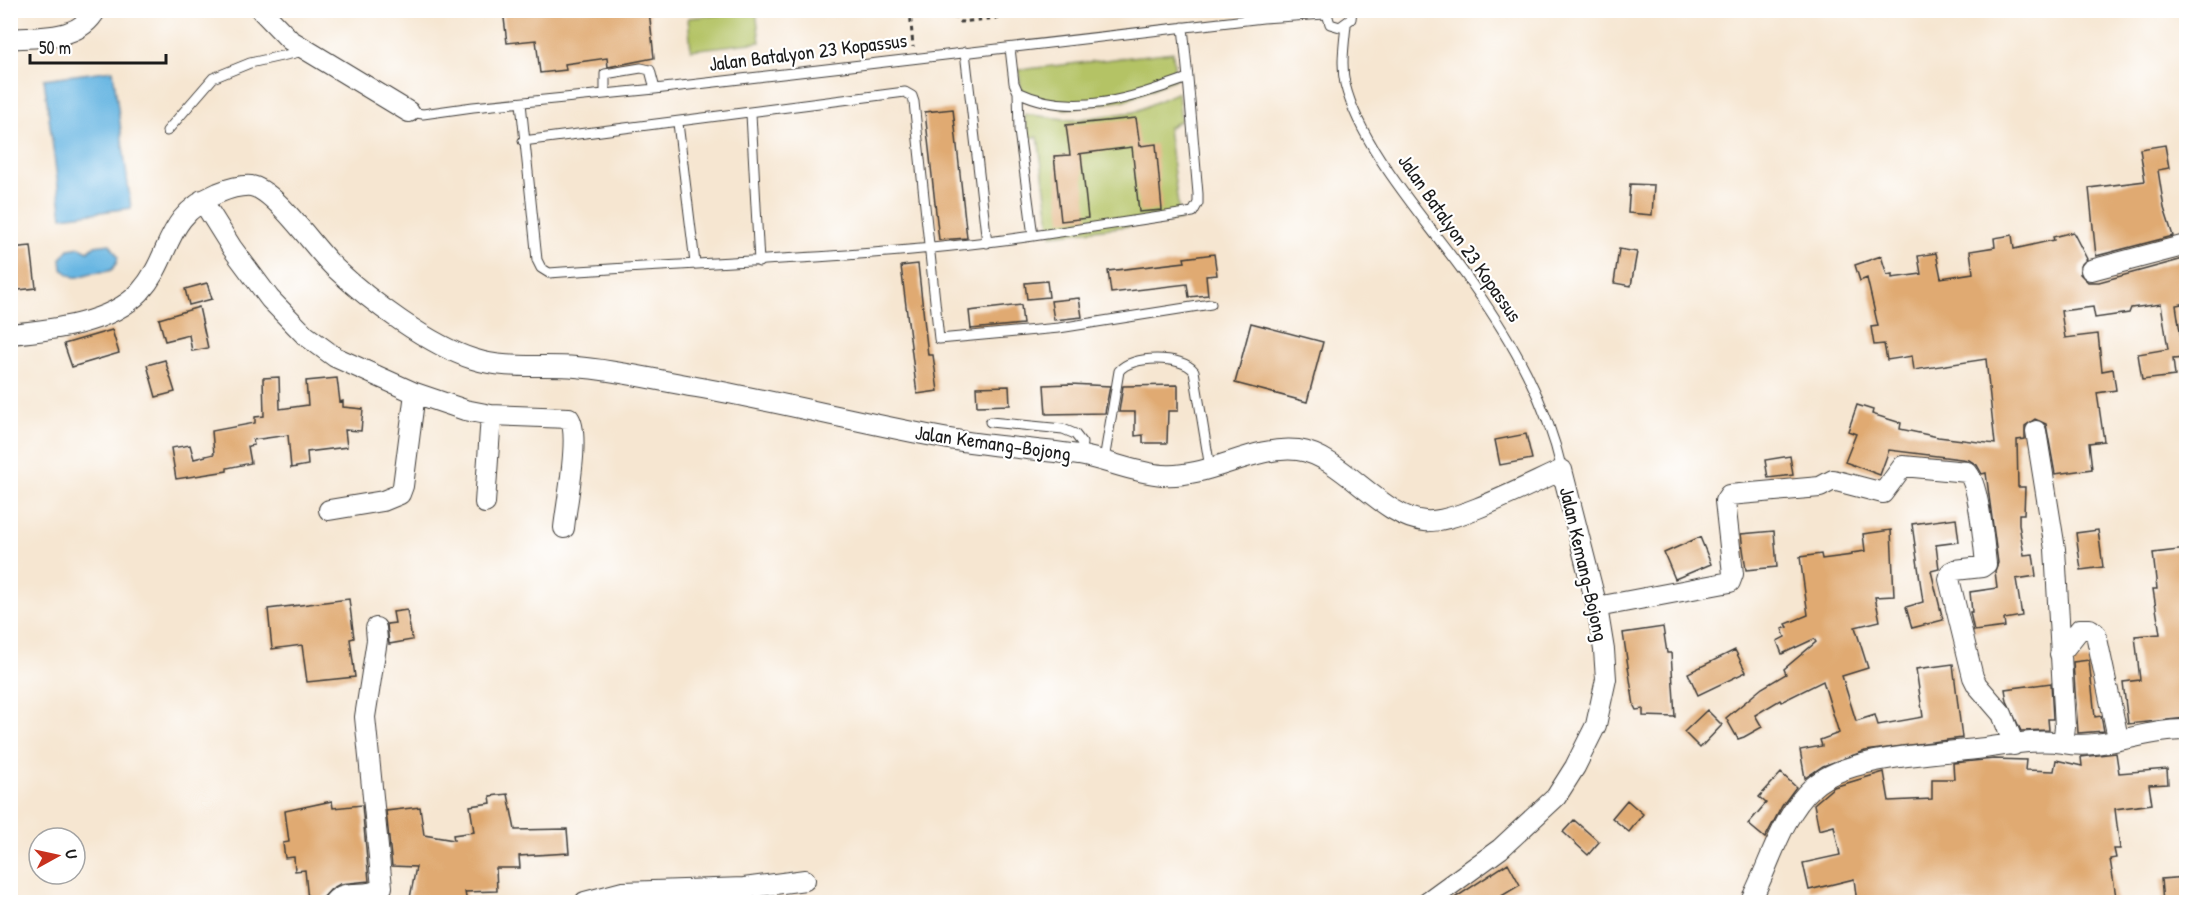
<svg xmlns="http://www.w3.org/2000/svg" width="2197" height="913" font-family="'Patrick Hand',sans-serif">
<rect width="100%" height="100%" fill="#fff"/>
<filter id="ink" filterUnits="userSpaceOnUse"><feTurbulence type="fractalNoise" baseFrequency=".0167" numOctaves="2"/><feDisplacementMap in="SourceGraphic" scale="12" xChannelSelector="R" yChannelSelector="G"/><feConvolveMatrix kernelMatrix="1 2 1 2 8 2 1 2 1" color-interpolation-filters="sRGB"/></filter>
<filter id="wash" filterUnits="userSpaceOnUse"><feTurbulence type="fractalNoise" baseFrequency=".008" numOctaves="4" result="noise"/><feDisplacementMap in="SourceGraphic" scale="24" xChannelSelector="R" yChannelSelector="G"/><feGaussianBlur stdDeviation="1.35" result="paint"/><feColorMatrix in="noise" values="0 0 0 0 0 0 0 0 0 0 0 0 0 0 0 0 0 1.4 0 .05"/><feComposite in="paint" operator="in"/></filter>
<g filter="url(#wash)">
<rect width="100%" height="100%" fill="#f6e6d1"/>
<path fill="#b4c365" stroke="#687040" stroke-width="1.5" d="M 756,11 L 760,42 L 691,50 L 688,18 Z
M 1173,52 L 1175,79 L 1127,100 L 1065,109 L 1022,99 L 1019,70 Z
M 1178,92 L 1181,120 L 1168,128 L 1180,220 L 1051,235 L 1038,137 L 1027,138 L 1024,114 L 1073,120 L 1134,112 Z"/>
<path fill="#68b6e2" stroke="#42697f" stroke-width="1.5" d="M 113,70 L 131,208 L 62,217 L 44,79 Z
M 110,244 L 118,257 C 114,276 106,270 92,273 C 76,276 79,283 62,269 L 61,259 L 69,249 L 80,247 L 88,251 L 94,246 Z"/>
<g id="blocks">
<path fill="#e0aa72" d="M 503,10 L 649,10 L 654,58 L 608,67 L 607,58 L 565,64 L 566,70 L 540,73 L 536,40 L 507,43 Z
M 953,109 L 967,238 L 939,240 L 925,112 Z
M 1136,118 L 1140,146 L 1156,144 L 1162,210 L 1139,212 L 1132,147 L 1078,154 L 1081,154 L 1088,218 L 1061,221 L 1054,156 L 1070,155 L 1066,125 Z
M 2165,145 L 2169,168 L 2158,170 L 2164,208 L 2173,236 L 2096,256 L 2089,188 L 2145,181 L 2140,149 Z
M 1630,184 L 1654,185 L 1652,215 L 1628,213 Z
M 2073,232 L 2087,259 L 2080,266 L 2080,274 L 2088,282 L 2099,282 L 2187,258 L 2187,303 L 2176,305 L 2184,358 L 2173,359 L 2175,376 L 2142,380 L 2138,354 L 2168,349 L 2161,304 L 2131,308 L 2129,313 L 2095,318 L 2093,307 L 2061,311 L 2065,338 L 2098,334 L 2102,371 L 2113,369 L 2116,390 L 2097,393 L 2104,441 L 2089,443 L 2092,469 L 2055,474 L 2046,424 L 2035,419 L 2025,426 L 2025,439 L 2017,440 L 2018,487 L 2025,487 L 2024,514 L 2019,514 L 2019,524 L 2024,555 L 2033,554 L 2036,576 L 2016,579 L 2022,616 L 2004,619 L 2005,627 L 1974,631 L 1970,612 L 1972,612 L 1970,592 L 1997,588 L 1995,571 L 1998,563 L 1986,473 L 1982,474 L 1977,465 L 1969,460 L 1889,450 L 1880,475 L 1845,462 L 1856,434 L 1848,431 L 1857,405 L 1873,410 L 1872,414 L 1901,423 L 1900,429 L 1938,437 L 1995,444 L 1986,359 L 1914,370 L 1912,356 L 1887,360 L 1884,344 L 1874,345 L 1871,327 L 1878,326 L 1867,278 L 1860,281 L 1855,265 L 1881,256 L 1887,275 L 1892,274 L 1892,278 L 1921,274 L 1918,256 L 1936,253 L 1941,278 L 1973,273 L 1970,251 L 1995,247 L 1994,238 L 2012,235 L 2014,249 L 2054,240 L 2053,237 Z
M 31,246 L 36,288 L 10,291 L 10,248 Z
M 1619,249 L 1637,252 L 1631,286 L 1614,283 Z
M 1214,254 L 1217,275 L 1206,276 L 1208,295 L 1189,297 L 1187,284 L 1111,293 L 1108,271 L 1185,262 L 1184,258 Z
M 918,264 L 928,355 L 933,355 L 938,391 L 917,394 L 901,266 Z
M 1047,281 L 1049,297 L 1027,299 L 1025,283 Z
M 207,283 L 212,299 L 189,305 L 185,289 Z
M 1079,298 L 1082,317 L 1054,320 L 1051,301 Z
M 1021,305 L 1023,324 L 971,329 L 969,311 Z
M 199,307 L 208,348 L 192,351 L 189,335 L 165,341 L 159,319 Z
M 1251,323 L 1323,342 L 1307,402 L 1235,383 Z
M 112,330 L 119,353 L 72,367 L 64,344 Z
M 165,360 L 175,392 L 156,397 L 147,365 Z
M 279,377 L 280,409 L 308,405 L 306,381 L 337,378 L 340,402 L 343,401 L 343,407 L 363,409 L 361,431 L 345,430 L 347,447 L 307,452 L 308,465 L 291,468 L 288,435 L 253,440 L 254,445 L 248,446 L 251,463 L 227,468 L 227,471 L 176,479 L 171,448 L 190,445 L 194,459 L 214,454 L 212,431 L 255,423 L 255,417 L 264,416 L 263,378 Z
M 1070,384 L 1110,386 L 1105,413 L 1046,414 L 1044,385 Z
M 1178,385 L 1178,411 L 1168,411 L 1167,443 L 1143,443 L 1143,435 L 1135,436 L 1135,412 L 1119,412 L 1123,386 Z
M 1009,386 L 1010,405 L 977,406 L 976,387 Z
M 1526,434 L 1532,459 L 1500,465 L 1495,440 Z
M 1790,456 L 1793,475 L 1768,478 L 1765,460 Z
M 1956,518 L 1959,542 L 1936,545 L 1939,569 L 1931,571 L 1943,620 L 1912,628 L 1906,607 L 1923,602 L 1912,524 Z
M 1891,530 L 1894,596 L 1875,597 L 1880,621 L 1855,627 L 1868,668 L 1842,676 L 1856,721 L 1875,715 L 1878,725 L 1923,717 L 1916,669 L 1953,664 L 1962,738 L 1865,751 L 1823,766 L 1805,778 L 1800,750 L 1822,746 L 1820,740 L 1839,733 L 1823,681 L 1781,702 L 1780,700 L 1755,715 L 1762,727 L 1744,737 L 1738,739 L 1726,718 L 1762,688 L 1786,674 L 1784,669 L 1816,642 L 1814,639 L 1782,654 L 1777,641 L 1785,637 L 1782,629 L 1788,627 L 1786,624 L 1808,615 L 1800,557 L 1821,554 L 1822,559 L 1852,555 L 1852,553 L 1865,551 L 1863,534 Z
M 2098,530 L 2103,567 L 2081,570 L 2076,533 Z
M 1774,531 L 1777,567 L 1746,570 L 1741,534 Z
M 1700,537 L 1711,564 L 1675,579 L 1664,553 Z
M 2187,549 L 2187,718 L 2128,724 L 2123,682 L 2140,680 L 2135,636 L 2160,634 L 2153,589 L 2157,589 L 2153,553 Z
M 349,599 L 354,638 L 350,639 L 355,677 L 307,682 L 302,645 L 272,649 L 268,609 Z
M 407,610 L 412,640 L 389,644 L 387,624 L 395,623 L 393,612 Z
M 1663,627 L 1667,653 L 1671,653 L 1675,717 L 1643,716 L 1643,709 L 1636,710 L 1634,706 L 1623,633 Z
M 1735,650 L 1746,672 L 1698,695 L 1688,673 Z
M 2089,660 L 2095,717 L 2101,716 L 2104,731 L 2078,733 L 2073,662 Z
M 2051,683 L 2053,719 L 2048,719 L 2049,730 L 2021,731 L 2007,701 L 2005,689 Z
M 1707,710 L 1722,725 L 1700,748 L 1684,732 Z
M 2116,753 L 2119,773 L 2167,769 L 2168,784 L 2149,785 L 2152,804 L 2115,809 L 2120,849 L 2114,849 L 2116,858 L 2110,859 L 2117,903 L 1857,903 L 1854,879 L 1809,890 L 1803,863 L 1840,855 L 1834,826 L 1819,830 L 1814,804 L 1834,787 L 1884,772 L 1889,801 L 1932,799 L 1932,779 L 1954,779 L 1953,763 L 1994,759 L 2026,760 L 2025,770 L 2054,771 L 2056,760 L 2082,766 L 2081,757 Z
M 1781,773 L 1796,787 L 1782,806 L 1765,838 L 1748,824 L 1766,803 L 1759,797 Z
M 508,794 L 515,830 L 567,829 L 569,853 L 519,856 L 520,868 L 496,868 L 497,891 L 465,892 L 467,903 L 409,903 L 416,867 L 392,866 L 386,811 L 420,807 L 424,835 L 454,840 L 453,835 L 474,832 L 470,806 L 491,803 L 490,796 Z
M 1627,800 L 1643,814 L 1629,832 L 1612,818 Z
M 332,801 L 333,808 L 362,805 L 369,881 L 340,884 L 331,889 L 322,899 L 308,901 L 305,870 L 295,871 L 294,857 L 285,858 L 283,843 L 289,842 L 285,811 Z
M 1574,820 L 1599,842 L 1588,855 L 1563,832 Z
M 1508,863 L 1520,885 L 1490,903 L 1447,903 Z
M 2187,877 L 2187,903 L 2163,903 L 2161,879 Z"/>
</g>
</g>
<g filter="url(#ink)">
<use href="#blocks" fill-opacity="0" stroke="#3d3a37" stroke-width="1.5"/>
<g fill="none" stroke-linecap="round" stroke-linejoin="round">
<defs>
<path id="lane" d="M 1326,10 L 1330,24 L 1340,27 L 1351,19 L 1352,10
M 1346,25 C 1344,45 1341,65 1345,84 C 1362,153 1434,228 1474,287 C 1514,344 1546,401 1562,470
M 1010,48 L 1014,83 L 1018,92 C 1074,119 1134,97 1188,78 L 1183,27
M 965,52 L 987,243
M 1018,92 L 1019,131 L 1033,236 L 1193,212 L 1198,203 L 1198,194 L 1188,78
M 605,94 L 605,74 L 641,68 L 650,70 L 655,89
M 521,103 L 537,260 L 541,268 L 549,273 C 710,261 873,259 1033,236
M 409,112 L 423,114 L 473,107 L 655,89 L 1263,18 L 1325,14
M 751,114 L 759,262
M 678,123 L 695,263
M 167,131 L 213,78 L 250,63 L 304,51
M 523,141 L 905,92 L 912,96 L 914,102 L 939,339 L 1059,328 L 1211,304
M 990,422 L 1063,429 L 1075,434 L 1082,443 L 1080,456
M 1104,460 L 1119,371 C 1131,355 1182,355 1194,371 L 1210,468"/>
<path id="street" d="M 261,10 L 290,40 L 409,112
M 10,39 C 41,36 79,41 96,10
M 202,200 L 232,248 L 270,299 L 305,335 L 335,357 L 415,393 L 465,410 L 491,415 L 569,418 C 581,434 566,506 564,528
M 2091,270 L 2186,245
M 10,334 C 51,330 110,324 140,292 C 173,256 162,217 218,193 C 228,189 240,185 251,186 C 275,189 316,251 336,269 C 370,301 429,345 473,359 C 507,370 542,364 576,367 C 616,370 656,380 696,387 C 775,401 854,421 933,436 C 981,446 1030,448 1079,455 C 1107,460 1134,473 1163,475 C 1210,478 1252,445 1298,450 C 1343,456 1380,517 1425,521 C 1455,524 1532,483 1562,470 L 1597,607 L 1604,650 L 1606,679 L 1596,725 L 1575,767 L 1556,797 L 1500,849 L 1427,902
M 485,503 L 491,415
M 329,510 L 383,501 L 400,494 L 403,486 L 415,393
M 1597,607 L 1730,582 L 1733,574 L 1725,501 L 1729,495 L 1820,487 L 1833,480 L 1883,493 L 1903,466 L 1967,472 C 1979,483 1984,546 1986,564 L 1982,567 L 1955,570 L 1951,572 L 1949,579 L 1973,677 L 1977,685 L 2002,714 L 2014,745
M 2060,654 L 2080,629 L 2090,629 L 2096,634 L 2118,738
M 2063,743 C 2102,751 2145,729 2186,730
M 334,902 C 346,887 369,900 382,887 L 365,717 L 377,640 L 376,628
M 585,902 L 623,892 L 744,888 L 805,880
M 1750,902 C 1770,865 1781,816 1813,787 C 1846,756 1933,754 1976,749 C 2004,746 2035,738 2063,743 L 2065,727 L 2055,549 L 2036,431"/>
</defs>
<use href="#lane" stroke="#3d3a37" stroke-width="11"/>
<use href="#street" stroke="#3d3a37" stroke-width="22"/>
<path stroke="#3d3a37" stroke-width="3" stroke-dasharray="4.5 4.5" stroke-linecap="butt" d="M 910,10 L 913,47
M 945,10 L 960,22 L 1074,10"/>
<use href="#lane" stroke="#fff" stroke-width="9"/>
<use href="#street" stroke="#fff" stroke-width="20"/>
</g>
</g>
<g text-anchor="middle" stroke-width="4.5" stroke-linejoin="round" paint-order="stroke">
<g font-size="20" fill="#1c1c1c" stroke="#fff">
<text transform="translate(808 52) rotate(-7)" y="7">Jalan Batalyon 23 Kopassus</text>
<text transform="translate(1460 238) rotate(55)" y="7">Jalan Batalyon 23 Kopassus</text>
<text transform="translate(993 443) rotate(8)" y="7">Jalan Kemang–Bojong</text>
<text transform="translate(1584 564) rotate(77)" y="7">Jalan Kemang–Bojong</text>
</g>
</g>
<rect width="2197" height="913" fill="none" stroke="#fff" stroke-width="36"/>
<g transform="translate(57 856) rotate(82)"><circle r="28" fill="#ffffff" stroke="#a4a4a4" stroke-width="1.5"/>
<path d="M0-4.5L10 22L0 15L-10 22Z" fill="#c8321e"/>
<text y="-9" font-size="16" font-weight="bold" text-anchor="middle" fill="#1c1c1c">U</text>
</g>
<path d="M30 54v9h136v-9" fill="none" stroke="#1c1c1c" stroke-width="3"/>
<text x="39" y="54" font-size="18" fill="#1c1c1c" stroke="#ffffff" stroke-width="4.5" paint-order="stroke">50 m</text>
</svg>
